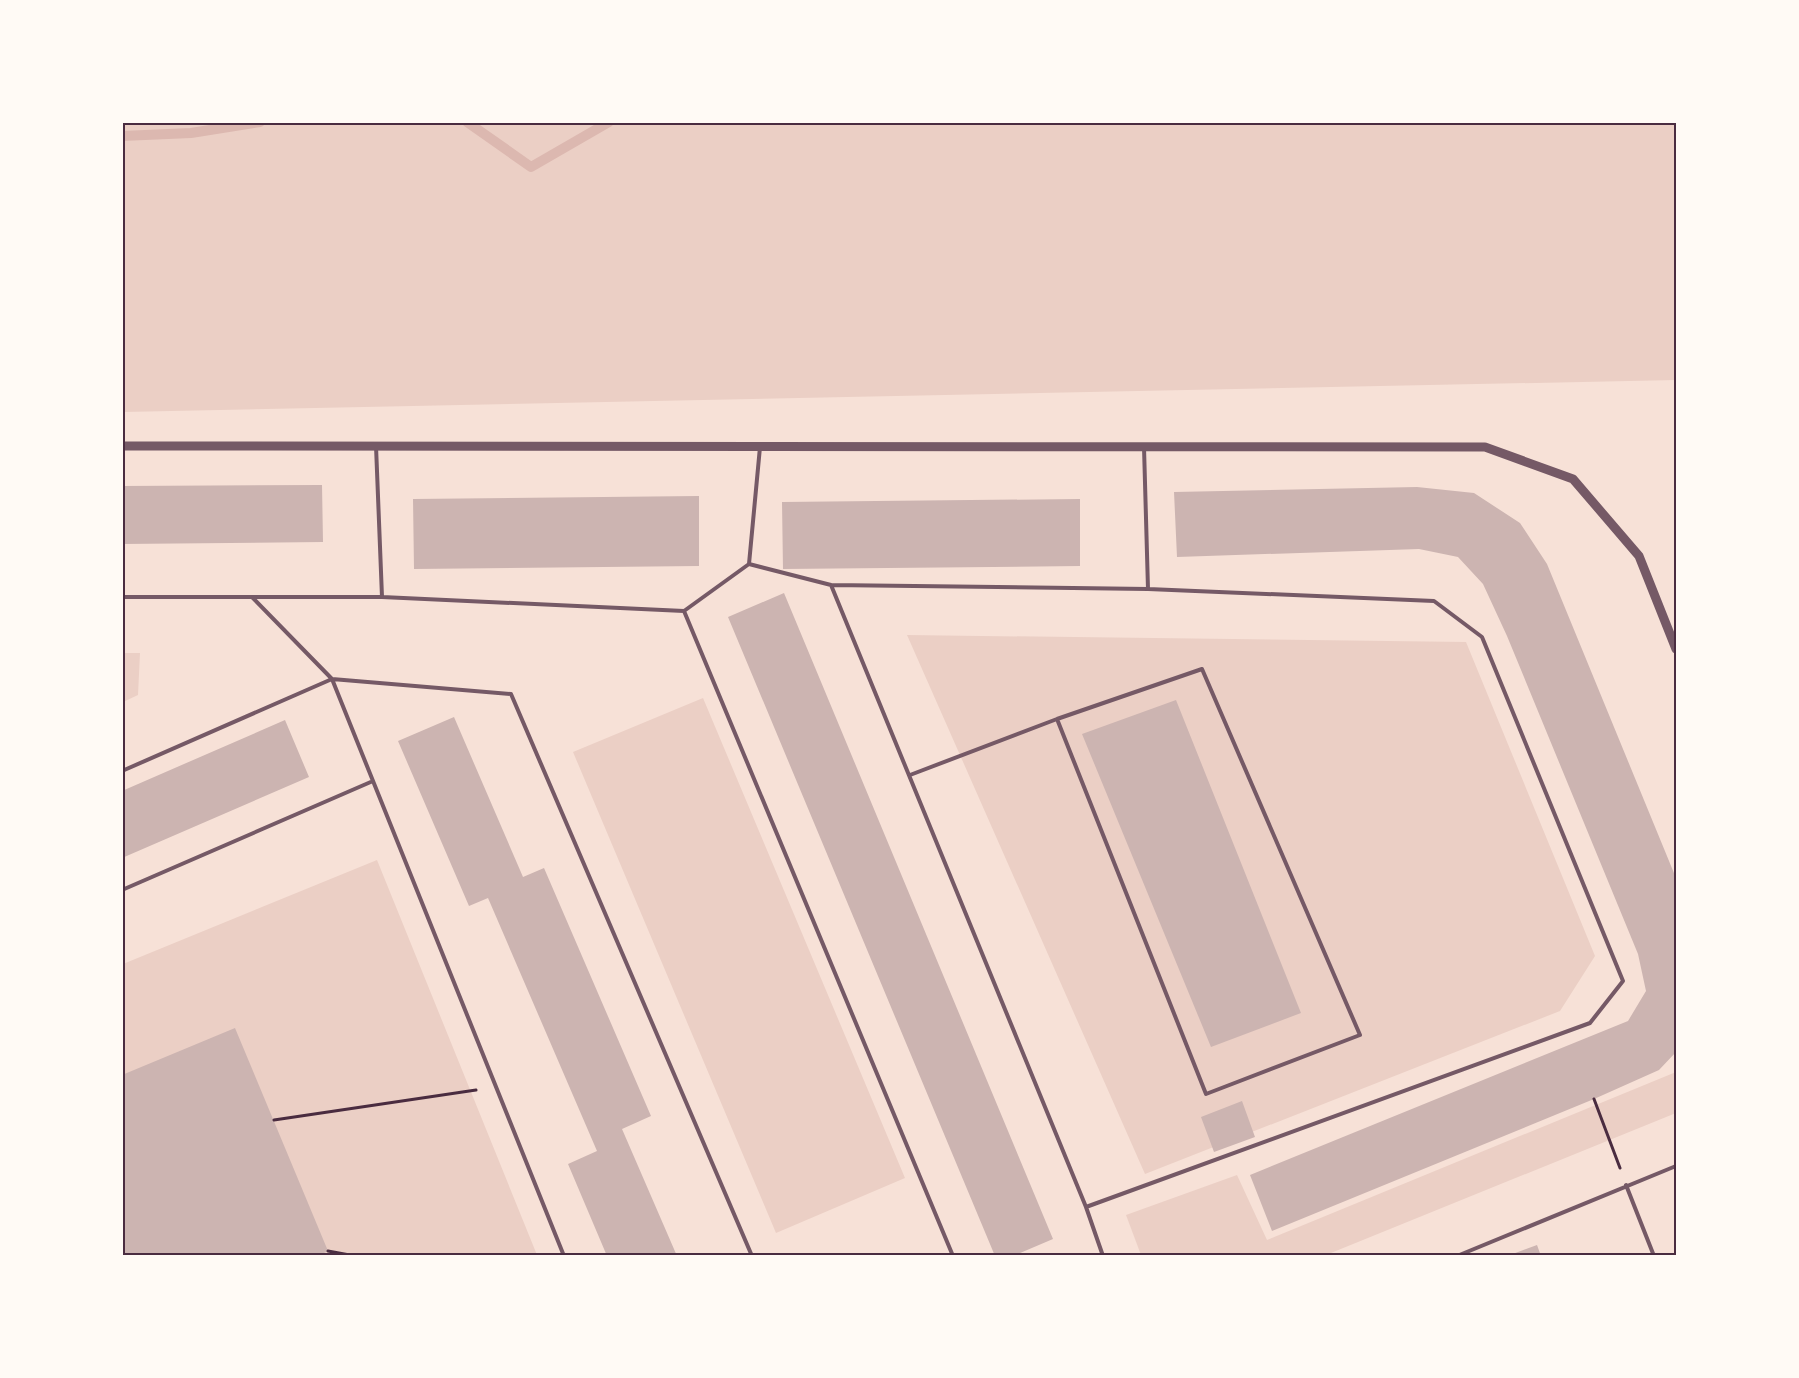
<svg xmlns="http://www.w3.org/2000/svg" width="1799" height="1378" font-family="'Golos Text',sans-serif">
<rect width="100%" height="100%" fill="#f7e1d7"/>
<path fill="#ebcfc5" d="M 122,123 L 1676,123 L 1676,380 L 123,412 Z
M 907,635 L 1466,642 L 1595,956 L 1560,1011 L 1145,1174 Z
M 122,653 L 140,653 L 138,695 L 123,702 Z
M 703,698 L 905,1178 L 776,1233 L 573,752 Z
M 377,860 L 537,1255 L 123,1256 L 123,964 Z
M 1676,1072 L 1676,1113 L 1326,1255 L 1141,1255 L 1126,1215 L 1237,1175 L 1267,1240 Z"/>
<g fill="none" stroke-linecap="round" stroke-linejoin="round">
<path stroke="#dcb8b0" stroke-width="10" d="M 467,122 L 531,167 L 609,122
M 122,136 L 191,133 L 260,122"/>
</g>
<path fill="#ccb4b1" d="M 322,485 L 323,542 L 122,544 L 122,486 Z
M 1417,487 L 1474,493 L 1520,523 L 1547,564 L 1676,878 L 1676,1052 L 1659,1070 L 1594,1099 L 1272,1231 L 1250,1175 L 1628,1021 L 1646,991 L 1638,954 L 1507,636 L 1483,584 L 1458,557 L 1419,549 L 1177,557 L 1174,492 Z
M 699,496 L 699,566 L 414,569 L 413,499 Z
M 1080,499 L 1080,566 L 783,569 L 782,502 Z
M 784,593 L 1053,1239 L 1013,1256 L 995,1256 L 728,617 Z
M 1176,700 L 1301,1013 L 1211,1047 L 1082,734 Z
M 454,717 L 523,877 L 544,868 L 651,1116 L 622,1129 L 677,1256 L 607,1256 L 568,1164 L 597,1151 L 488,898 L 469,906 L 398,741 Z
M 285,720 L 309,777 L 122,858 L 122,791 Z
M 235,1028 L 328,1251 L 318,1256 L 122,1256 L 122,1075 Z
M 1242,1101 L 1255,1137 L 1214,1152 L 1201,1117 Z
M 1537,1245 L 1541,1256 L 1510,1256 L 1510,1255 Z"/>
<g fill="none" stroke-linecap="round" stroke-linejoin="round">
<path stroke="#4a2c40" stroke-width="3" d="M 1594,1099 L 1620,1168
M 274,1120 L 476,1090
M 328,1251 L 355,1256"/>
<path stroke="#755966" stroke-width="4" d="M 376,446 L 382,597
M 1144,447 L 1148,589
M 749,564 L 831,585 L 1086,1207 L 1103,1256
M 831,585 L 1148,589 L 1434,601 L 1482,637 L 1623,981 L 1590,1023 L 1086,1207
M 122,597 L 382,597 L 684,611 L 749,564 L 760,447
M 252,597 L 332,679 L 564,1256
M 684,611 L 953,1256
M 122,771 L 332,679 L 511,694 L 752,1256
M 910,775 L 1057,719 L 1202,669 L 1360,1035 L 1206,1094 L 1057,719
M 122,890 L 373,781
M 1626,1185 L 1654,1256
M 1457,1256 L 1676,1166"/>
<path stroke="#755966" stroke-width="9" d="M 122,446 L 1485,447 L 1573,479 L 1639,556 L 1676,649"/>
</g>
<rect width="1799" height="1378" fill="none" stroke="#fffaf5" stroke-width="248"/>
<rect x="124" y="124" width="1551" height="1130" fill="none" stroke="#4a2c40" stroke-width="2"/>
</svg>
